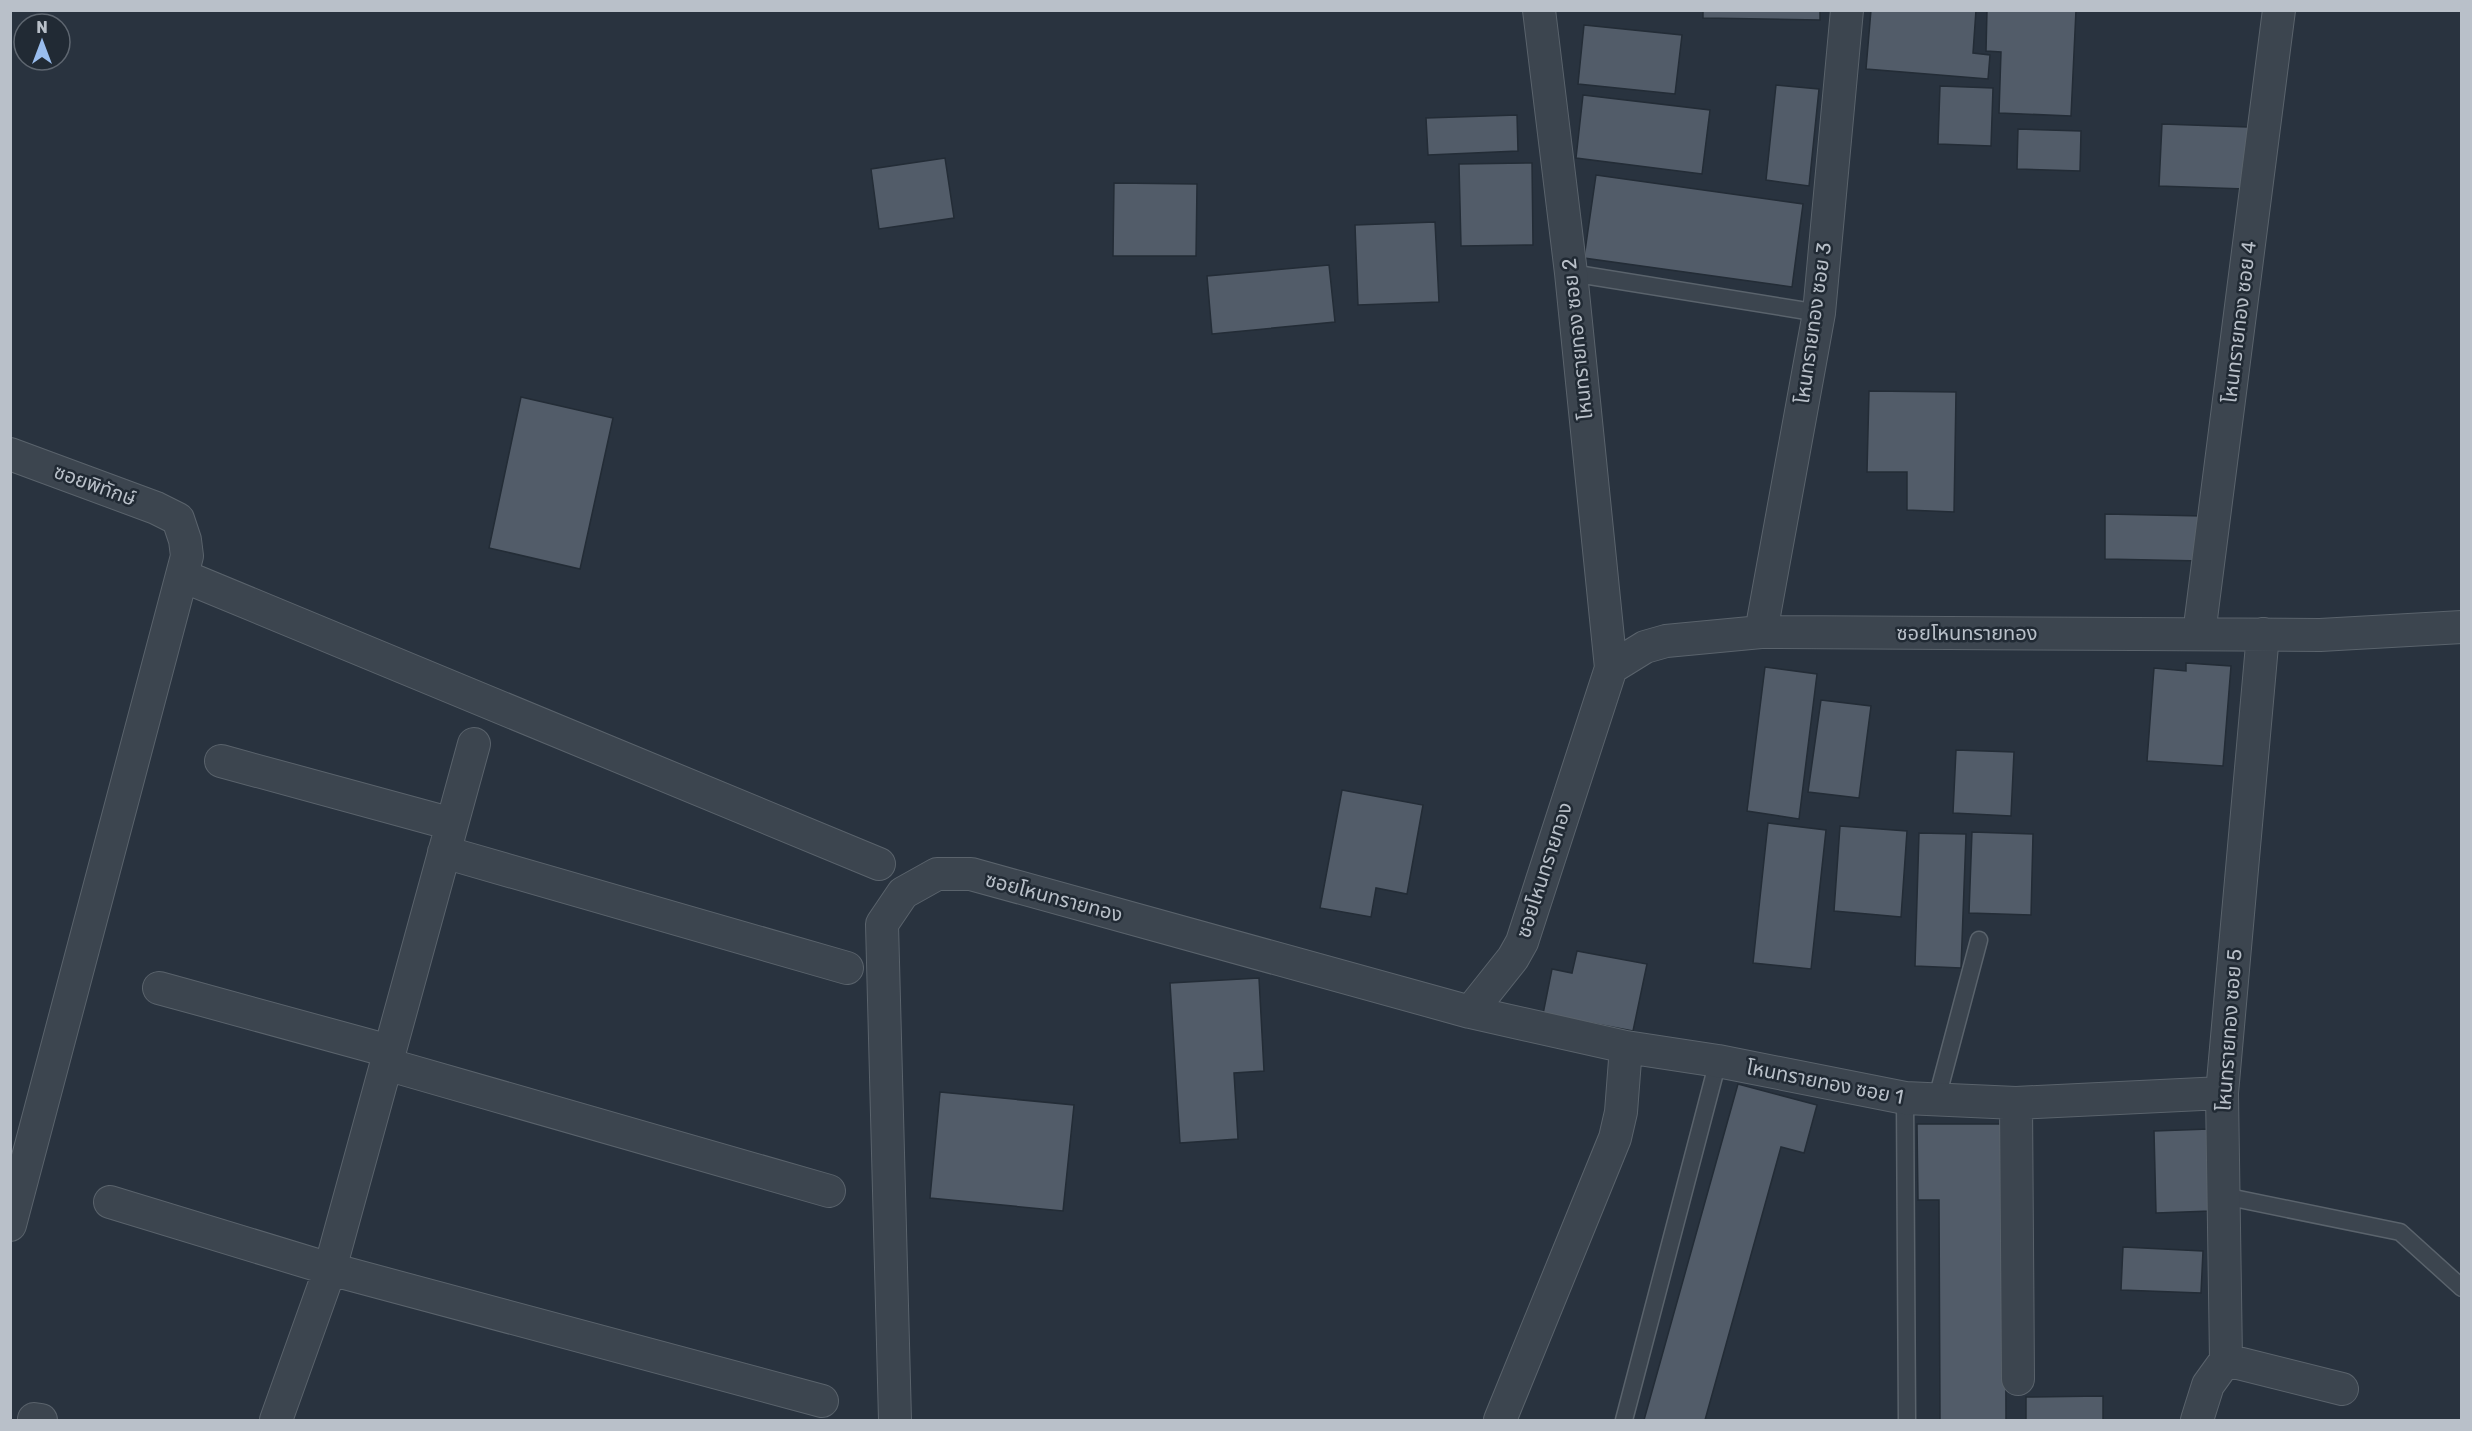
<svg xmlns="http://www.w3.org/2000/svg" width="2472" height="1431" font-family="Rubik,'Noto Sans Thai',sans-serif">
<rect width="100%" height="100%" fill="#29333f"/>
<path fill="#525c69" stroke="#232c36" stroke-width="1.5" d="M 1703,10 L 1820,10 L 1820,20 L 1703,18 Z
M 1871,10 L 1976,10 L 1973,53 L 1990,55 L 1988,79 L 1866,69 Z
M 1987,10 L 2076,10 L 2071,116 L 1999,113 L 2001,52 L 1986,51 Z
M 1584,25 L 1682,35 L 1675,94 L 1578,84 Z
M 1776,85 L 1819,89 L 1809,186 L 1766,180 Z
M 1940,86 L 1993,88 L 1991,146 L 1938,144 Z
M 1583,95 L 1710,110 L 1702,174 L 1576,158 Z
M 1517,115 L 1518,151 L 1428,155 L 1426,118 Z
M 2162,124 L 2248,127 L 2245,189 L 2159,186 Z
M 2018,129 L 2081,131 L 2080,171 L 2017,169 Z
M 945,158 L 954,218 L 879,229 L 871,169 Z
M 1532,163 L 1533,245 L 1461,246 L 1459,164 Z
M 1596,175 L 1803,204 L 1792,287 L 1584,258 Z
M 1114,183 L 1197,184 L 1196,256 L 1113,256 Z
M 1435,222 L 1439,302 L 1358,305 L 1355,225 Z
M 1329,265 L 1335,322 L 1212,334 L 1207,276 Z
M 1869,391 L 1956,392 L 1954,512 L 1907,510 L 1907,472 L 1867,472 Z
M 521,397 L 613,418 L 580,569 L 489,548 Z
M 2105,514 L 2203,516 L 2202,561 L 2105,559 Z
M 2186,663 L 2231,666 L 2223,766 L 2147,761 L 2154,668 L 2186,671 Z
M 1765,667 L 1817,674 L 1799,819 L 1747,811 Z
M 1821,700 L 1871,706 L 1859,798 L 1808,792 Z
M 1956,750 L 2014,752 L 2011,816 L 1953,813 Z
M 1342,790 L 1423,805 L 1407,894 L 1376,888 L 1371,917 L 1320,908 Z
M 1768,823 L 1826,830 L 1811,969 L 1753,963 Z
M 1840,826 L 1907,831 L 1901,917 L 1834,911 Z
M 1972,832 L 2033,834 L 2031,915 L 1969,913 Z
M 1919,833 L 1966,834 L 1961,968 L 1915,966 Z
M 1577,951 L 1647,964 L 1633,1031 L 1543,1014 L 1552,969 L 1572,973 Z
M 1259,978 L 1264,1071 L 1234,1073 L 1238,1139 L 1180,1143 L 1170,983 Z
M 1738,1084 L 1817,1105 L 1804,1153 L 1781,1147 L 1705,1420 L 1644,1420 Z
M 940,1092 L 1074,1105 L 1063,1211 L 930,1198 Z
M 1917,1124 L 2005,1124 L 2006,1420 L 1940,1420 L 1939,1200 L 1918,1200 Z
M 2209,1129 L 2211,1211 L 2156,1213 L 2154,1131 Z
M 2123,1247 L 2203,1251 L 2201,1293 L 2121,1290 Z
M 2103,1396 L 2103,1420 L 2026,1420 L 2026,1397 Z"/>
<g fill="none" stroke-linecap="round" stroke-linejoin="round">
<defs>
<path id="lane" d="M 1571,273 L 1819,313
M 1905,1098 L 1907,1420
M 1937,1098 L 1979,940
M 2224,1196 L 2400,1232 L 2462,1288
M 1624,1420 L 1718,1061"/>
<path id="street" d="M 1539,10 L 1571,273 L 1611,668
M 10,454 L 156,508 L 178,519 L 185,540 L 187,556 L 10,1225
M 183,576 L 879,864
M 1761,632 L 1819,313 L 1847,10
M 2199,634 L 2279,10
M 221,761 L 452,824
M 444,852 L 847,968
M 159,988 L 389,1051
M 1470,1012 L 1513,958 L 1522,942 L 1611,668 L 1645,647 L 1666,641 L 1761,632 L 2320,635 L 2462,627
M 386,1064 L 829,1191
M 2016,1103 L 2018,1379
M 110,1202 L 330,1269 L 822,1401
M 2226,1360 L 2342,1389
M 34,1419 L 41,1420
M 276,1420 L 330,1269 L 474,744
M 895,1420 L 882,924 L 903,893 L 937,874 L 971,874 L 1470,1012 L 1626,1047 L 1718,1061 L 1905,1098 L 2016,1103 L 2222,1093
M 1500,1420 L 1615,1138 L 1621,1112 L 1626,1047
M 2197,1420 L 2208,1385 L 2226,1360 L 2222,1093 L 2263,634"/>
</defs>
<use href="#lane" stroke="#5a636c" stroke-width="19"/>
<use href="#street" stroke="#5a636c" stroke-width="34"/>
<use href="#lane" stroke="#3c454f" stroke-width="16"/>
<use href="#street" stroke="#3c454f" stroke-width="32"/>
</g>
<g text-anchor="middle" stroke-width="5" stroke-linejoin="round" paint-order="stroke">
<g font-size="20" fill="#b9c0c9" stroke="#212a34">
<text transform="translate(2239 322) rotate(-83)" y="7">โหนทรายทอง ซอย 4</text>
<text transform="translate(1813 323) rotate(-82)" y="7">โหนทรายทอง ซอย 3</text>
<text transform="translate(1577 339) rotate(-96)" y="7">โหนทรายทอง ซอย 2</text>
<text transform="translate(95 485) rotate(20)" y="7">ซอยพิทักษ์</text>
<text x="1967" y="640">ซอยโหนทรายทอง</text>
<text transform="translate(1544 870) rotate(-72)" y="7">ซอยโหนทรายทอง</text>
<text transform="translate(1054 897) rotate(15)" y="7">ซอยโหนทรายทอง</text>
<text transform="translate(2229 1030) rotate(-86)" y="7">โหนทรายทอง ซอย 5</text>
<text transform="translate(1825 1082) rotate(11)" y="7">โหนทรายทอง ซอย 1</text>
</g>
</g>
<rect width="2472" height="1431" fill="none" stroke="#b9c0c9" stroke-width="24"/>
<g transform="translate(42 42)"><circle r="28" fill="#212a34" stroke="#5e6670" stroke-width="1.5"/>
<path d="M0-4.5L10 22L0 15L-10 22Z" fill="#99bdee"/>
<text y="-9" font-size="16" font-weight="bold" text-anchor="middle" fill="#b9c0c9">N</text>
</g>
</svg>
